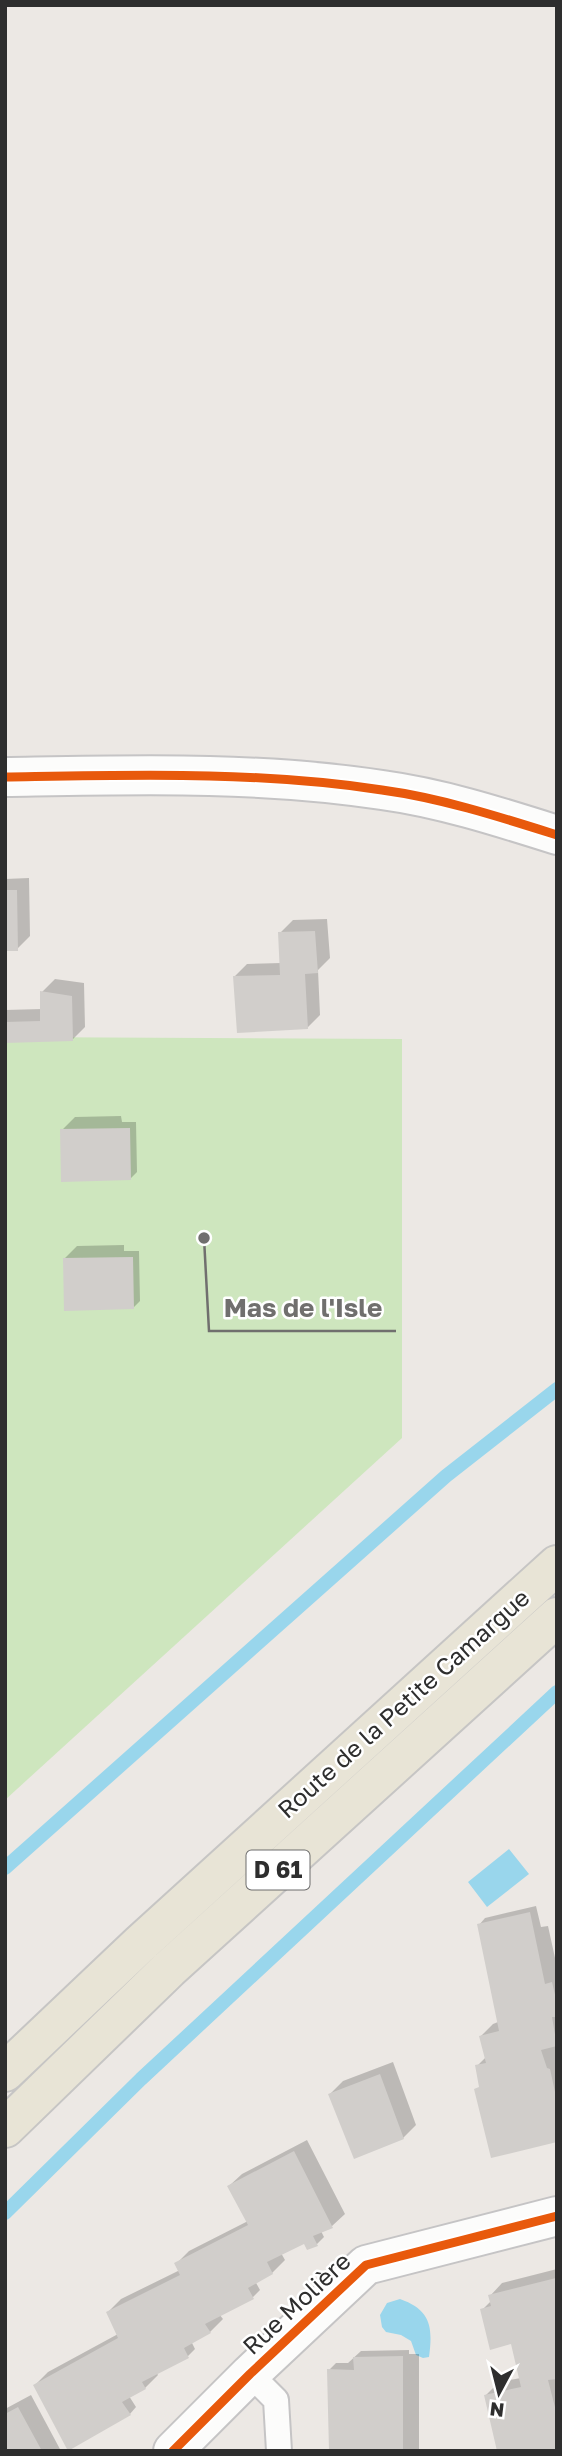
<svg xmlns="http://www.w3.org/2000/svg" width="562" height="2456" font-family="'Golos Text',sans-serif">
<rect width="100%" height="100%" fill="#ece8e4"/>
<path fill="#cee6be" d="M 5,1037 L 402,1039 L 402,1438 L 5,1800 Z"/>
<path fill="#99d6ec" d="M 509,1849 L 529,1874 L 487,1907 L 468,1882 Z
M 400,2299 C 431,2310 433,2327 429,2357 L 423,2358 L 416,2355 L 411,2341 L 401,2335 L 386,2332 L 382,2327 L 380,2315 L 387,2303 Z"/>
<path fill="#0003" d="M 29,878 L 30,936 L 17,949 L 5,950 L 5,879 Z
M 327,919 L 330,958 L 318,970 L 320,1015 L 307,1028 L 235,976 L 247,964 L 281,963 L 280,933 L 293,920 Z
M 55,979 L 84,983 L 85,1027 L 72,1040 L 5,1042 L 5,1010 L 42,1009 L 42,992 Z
M 121,1116 L 122,1122 L 136,1122 L 137,1172 L 130,1179 L 62,1130 L 75,1117 Z
M 124,1245 L 124,1251 L 139,1251 L 140,1301 L 133,1308 L 64,1259 L 77,1246 Z
M 536,1906 L 541,1927 L 548,1926 L 557,1967 L 557,2139 L 481,2085 L 477,2066 L 486,2057 L 481,2036 L 493,2024 L 498,2022 L 479,1925 L 485,1918 Z
M 393,2062 L 416,2125 L 403,2138 L 330,2094 L 343,2081 Z
M 307,2140 L 345,2214 L 332,2226 L 321,2231 L 324,2237 L 317,2244 L 308,2248 L 304,2241 L 281,2253 L 285,2260 L 272,2273 L 255,2281 L 260,2290 L 253,2297 L 219,2314 L 223,2319 L 210,2332 L 191,2341 L 195,2349 L 188,2356 L 156,2372 L 158,2375 L 145,2388 L 129,2396 L 136,2407 L 130,2414 L 35,2385 L 48,2372 L 118,2334 L 108,2312 L 121,2299 L 180,2270 L 177,2263 L 189,2251 L 248,2221 L 229,2186 L 242,2174 Z
M 557,2269 L 557,2451 L 486,2395 L 499,2382 L 521,2378 L 512,2342 L 482,2310 L 491,2301 L 490,2296 L 502,2283 Z
M 409,2350 L 409,2354 L 419,2354 L 419,2449 L 331,2451 L 329,2370 L 336,2363 L 348,2363 L 361,2351 Z
M 31,2395 L 61,2451 L 5,2451 L 5,2409 Z"/>
<g fill="none" stroke-linecap="round" stroke-linejoin="round">
<path stroke="#99d6ec" stroke-width="14" d="M 5,1868 L 446,1476 L 557,1389
M 5,2213 L 141,2079 L 557,1692"/>
</g>
<path fill="#d1cecb" d="M 5,890 L 17,890 L 18,951 L 5,951 Z
M 315,931 L 318,973 L 305,974 L 308,1029 L 237,1033 L 233,976 L 280,975 L 278,932 Z
M 40,991 L 72,996 L 73,1041 L 5,1043 L 5,1022 L 40,1021 Z
M 130,1128 L 131,1180 L 61,1182 L 60,1129 Z
M 133,1257 L 134,1309 L 64,1311 L 63,1258 Z
M 530,1912 L 545,1984 L 552,1982 L 557,2003 L 557,2017 L 552,2017 L 557,2046 L 541,2050 L 547,2068 L 550,2069 L 557,2101 L 557,2142 L 491,2158 L 474,2089 L 479,2087 L 475,2065 L 486,2063 L 479,2036 L 499,2031 L 477,1924 Z
M 380,2074 L 404,2139 L 354,2159 L 328,2094 Z
M 294,2151 L 333,2228 L 313,2236 L 318,2246 L 307,2250 L 304,2244 L 267,2262 L 273,2274 L 248,2288 L 254,2299 L 205,2324 L 211,2333 L 184,2348 L 189,2358 L 142,2382 L 146,2389 L 122,2402 L 131,2415 L 68,2451 L 33,2385 L 118,2338 L 106,2312 L 180,2275 L 174,2263 L 248,2225 L 227,2186 Z
M 556,2278 L 557,2348 L 555,2349 L 557,2379 L 548,2380 L 557,2415 L 557,2451 L 497,2451 L 484,2395 L 521,2387 L 511,2344 L 490,2350 L 480,2309 L 491,2306 L 488,2295 Z
M 403,2356 L 403,2451 L 329,2451 L 327,2369 L 354,2370 L 353,2357 Z
M 18,2407 L 42,2451 L 5,2451 L 5,2414 Z"/>
<g fill="none" stroke-linecap="round" stroke-linejoin="round">
<defs>
<path id="lane" d="M 250,2374 L 276,2400 L 279,2451"/>
<path id="street" d="M 5,777 C 131,775 258,771 382,790 C 441,798 500,817 557,835
M 173,2451 L 250,2374 L 366,2265 L 557,2216"/>
<path id="primary" d="M 5,2072 L 140,1944 L 557,1565
M 5,2128 L 169,1969 L 557,1617"/>
</defs>
<use href="#lane" stroke="#c5c4c5" stroke-width="28"/>
<use href="#street" stroke="#c5c4c5" stroke-width="42"/>
<use href="#primary" stroke="#c6c5c4" stroke-width="42"/>
<use href="#lane" stroke="#fcfcfb" stroke-width="24"/>
<use href="#street" stroke="#fcfcfb" stroke-width="38"/>
<use href="#primary" stroke="#e8e4d6" stroke-width="38"/>
<defs>
<path id="cycleway" d="M 5,777 C 131,775 258,771 382,790 C 441,798 500,817 557,835
M 173,2451 L 250,2374 L 366,2265 L 557,2216"/>
</defs>
<use href="#cycleway" stroke="#fff" stroke-width="13"/>
<use href="#cycleway" stroke="#e8590c" stroke-width="9"/>
</g>
<g text-anchor="middle" stroke-width="5" stroke-linejoin="round" paint-order="stroke">
<rect fill="#fff" stroke="#6d6d6d" stroke-width="2" x="246.5" y="1850.5" width="63" height="39" rx="5"/>
<g font-size="23" font-weight="bold" fill="#2e2e2e">
<text x="278" y="1878">D 61</text>
</g>
<g font-size="24" fill="#2e2e2e" stroke="#fff">
<text transform="translate(404 1704) rotate(-42)" y="8">Route de la Petite Camargue</text>
<text transform="translate(297 2304) rotate(-43)" y="8">Rue Molière</text>
</g>
</g>
<path fill="none" stroke="#706f6e" stroke-width="2.5" d="M204 1238L209 1331H396"/>
<circle fill="#706f6e" stroke="#fff" stroke-width="2.5" cx="204" cy="1238" r="7"/>
<g font-size="26" text-anchor="middle" font-weight="bold" fill="#706f6e" stroke="#fff" stroke-width="5" stroke-linejoin="round" paint-order="stroke">
<text x="303" y="1317">Mas de l'Isle</text>
</g>
<rect width="562" height="2456" fill="none" stroke="#2e2e2e" stroke-width="14"/>
<g transform="translate(499 2393) rotate(187)" stroke="#ffffff" stroke-width="5" paint-order="stroke">
<path d="M0-5L12 26L0 18L-12 26Z" fill="#2e2e2e"/>
<text y="-10" font-size="19" font-weight="bold" text-anchor="middle" fill="#2e2e2e">N</text>
</g>
</svg>
